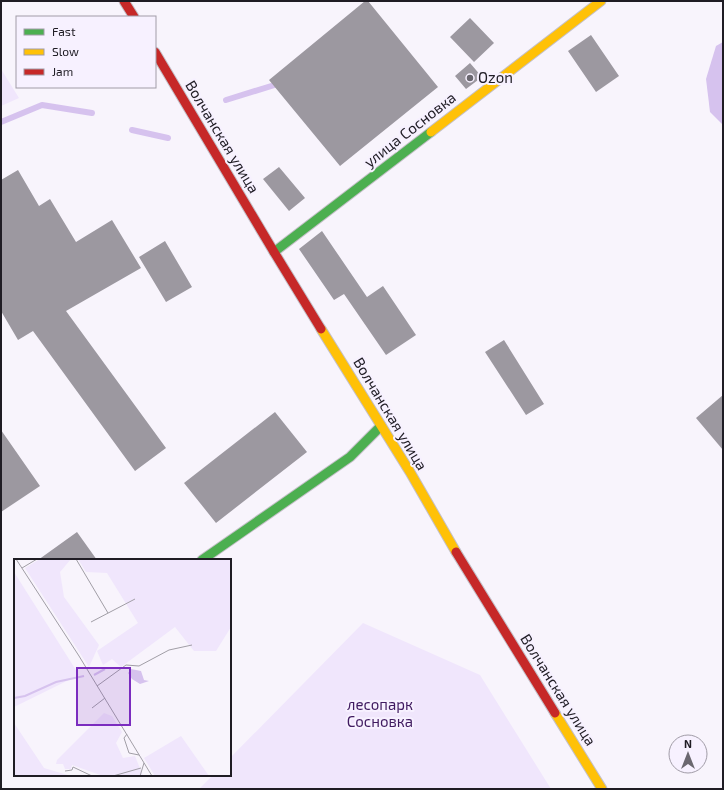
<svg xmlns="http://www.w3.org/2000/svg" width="724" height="790" font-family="'Exo 2',sans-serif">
<rect width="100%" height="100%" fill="#f8f4fc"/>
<path fill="#f0e6fc" d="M 1,69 L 19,98 L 1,106 Z
M 363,623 L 480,675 L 551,789 L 199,789 L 213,775 L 230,775 L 230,758 Z"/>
<path fill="#d6c2ee" d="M 723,42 L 723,125 L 710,112 L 706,79 L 716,46 Z"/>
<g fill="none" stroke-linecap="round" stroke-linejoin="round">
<path stroke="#d6c2ee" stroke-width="6" d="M 226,100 L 281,83
M 1,122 L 42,105 L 92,113
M 132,130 L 168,138"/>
</g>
<path fill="#9c98a0" d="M 365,1 L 368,1 L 438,87 L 340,166 L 269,80 Z
M 470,18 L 494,43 L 474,62 L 450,37 Z
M 591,35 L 619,76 L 596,92 L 568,51 Z
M 470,63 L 482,77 L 466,89 L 455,76 Z
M 279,167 L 305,198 L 289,211 L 263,179 Z
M 18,170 L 39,206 L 50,199 L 76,242 L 112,220 L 141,268 L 66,311 L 166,448 L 135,471 L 33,331 L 18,340 L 1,311 L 1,180 Z
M 322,231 L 367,297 L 383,286 L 416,335 L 386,355 L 344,294 L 334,300 L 299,249 Z
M 165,241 L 192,287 L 166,302 L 139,257 Z
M 504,340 L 544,404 L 526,415 L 485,352 Z
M 723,395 L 723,450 L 696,418 Z
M 275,412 L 307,452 L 216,523 L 184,483 Z
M 1,430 L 40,486 L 1,512 Z
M 77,532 L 97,560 L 38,560 Z"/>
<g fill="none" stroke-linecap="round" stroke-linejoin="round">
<defs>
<path id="fast" d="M 274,252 L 431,132
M 202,560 L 350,457 L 381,426"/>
<path id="slow" d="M 431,132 L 601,1
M 321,329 L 410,472 L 456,552
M 555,713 L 602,789"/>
<path id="jam" d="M 124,1 L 134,17
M 155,52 L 274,252 L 321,329
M 456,552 L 555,713"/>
</defs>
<use href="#fast" stroke="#c4c0c8" stroke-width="11"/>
<use href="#slow" stroke="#c4c0c8" stroke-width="11"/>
<use href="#jam" stroke="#c4c0c8" stroke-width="11"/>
<use href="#fast" stroke="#4caf50" stroke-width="9"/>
<use href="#slow" stroke="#ffc107" stroke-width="9"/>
<use href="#jam" stroke="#c62828" stroke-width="9"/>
</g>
<circle fill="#6b6870" stroke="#f7f1ff" stroke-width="1.5" cx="470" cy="78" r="4"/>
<g text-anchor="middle" stroke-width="4" stroke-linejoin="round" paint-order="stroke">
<g font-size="15" fill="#1f1c24" stroke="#f7f1ff" text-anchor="start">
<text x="478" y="83">Ozon</text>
</g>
<g font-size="15" fill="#1f1c24" stroke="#f7f1ff">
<text transform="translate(410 130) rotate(-38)" y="5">улица Сосновка</text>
<text transform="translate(222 137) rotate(59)" y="5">Волчанская улица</text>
<text transform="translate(390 414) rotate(59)" y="5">Волчанская улица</text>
<text transform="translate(558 690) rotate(58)" y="5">Волчанская улица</text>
</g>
<g font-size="15" fill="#401b60" stroke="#f7f1ff">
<text x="380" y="710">лесопарк<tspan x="380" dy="17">Сосновка</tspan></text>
</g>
</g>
<g transform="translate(14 559)">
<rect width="217" height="217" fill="#f8f4fc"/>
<path d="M 26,0 L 57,0 L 46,13 L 50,38 L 85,86 L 75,108 L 11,9 ZM 64,0 L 217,0 L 217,68 L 202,92 L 180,92 L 161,68 L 107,108 L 98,100 L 89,106 L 83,92 L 124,64 L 93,14 L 72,13 ZM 0,13 L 65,116 L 0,148 ZM 90,154 L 98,157 L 108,173 L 102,184 L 109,199 L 121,197 L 129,217 L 89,217 L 58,206 L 57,210 L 51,210 L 49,205 L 42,205 L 43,201 ZM 0,164 L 30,209 L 57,217 L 0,217 ZM 167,177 L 195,217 L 141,217 L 130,199 Z" fill="#f0e6fc"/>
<path d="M 117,110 L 127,112 L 130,121 L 135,122 L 126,125 L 118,120 L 114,114 Z" fill="#d6c2ee"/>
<path fill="none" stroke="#d6c2ee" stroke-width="2" d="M 80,116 L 91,110M 0,139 L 11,137 L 42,123 L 70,117"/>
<path fill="none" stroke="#a19ea6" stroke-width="1" d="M 2,0 L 65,97 L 138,217M 62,0 L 94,54M 8,9 L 23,0M 77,63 L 121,40M 83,127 L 112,106 L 125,107 L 155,91 L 178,86M 78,149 L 91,139M 113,175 L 110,179 L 115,194 L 125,196M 51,212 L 58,211 L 59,208 L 78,217M 99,217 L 127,209M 126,217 L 130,204"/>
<path fill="#7b2cbf" fill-opacity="0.15" stroke="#7b2cbf" stroke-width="2" d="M 63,109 L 116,109 L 116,166 L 63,166 Z"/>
<rect width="217" height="217" fill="none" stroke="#1f1c24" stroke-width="2"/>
</g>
<rect width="724" height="790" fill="none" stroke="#1f1c24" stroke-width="4"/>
<rect x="16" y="16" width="140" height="72" fill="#f7f1ff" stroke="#a19ca7"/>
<rect x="24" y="29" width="20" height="6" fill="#4caf50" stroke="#a19ca7"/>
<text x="52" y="36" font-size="12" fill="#1f1c24">Fast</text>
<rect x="24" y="49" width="20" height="6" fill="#ffc107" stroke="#a19ca7"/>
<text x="52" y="56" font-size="12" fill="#1f1c24">Slow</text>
<rect x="24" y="69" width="20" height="6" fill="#c62828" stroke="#a19ca7"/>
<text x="52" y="76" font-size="12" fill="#1f1c24">Jam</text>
<g transform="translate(688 754)"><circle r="19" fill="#f7f1ff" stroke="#a19ca7"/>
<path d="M0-3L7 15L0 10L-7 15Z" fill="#6b6870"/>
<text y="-6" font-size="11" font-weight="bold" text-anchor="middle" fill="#1f1c24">N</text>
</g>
</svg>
